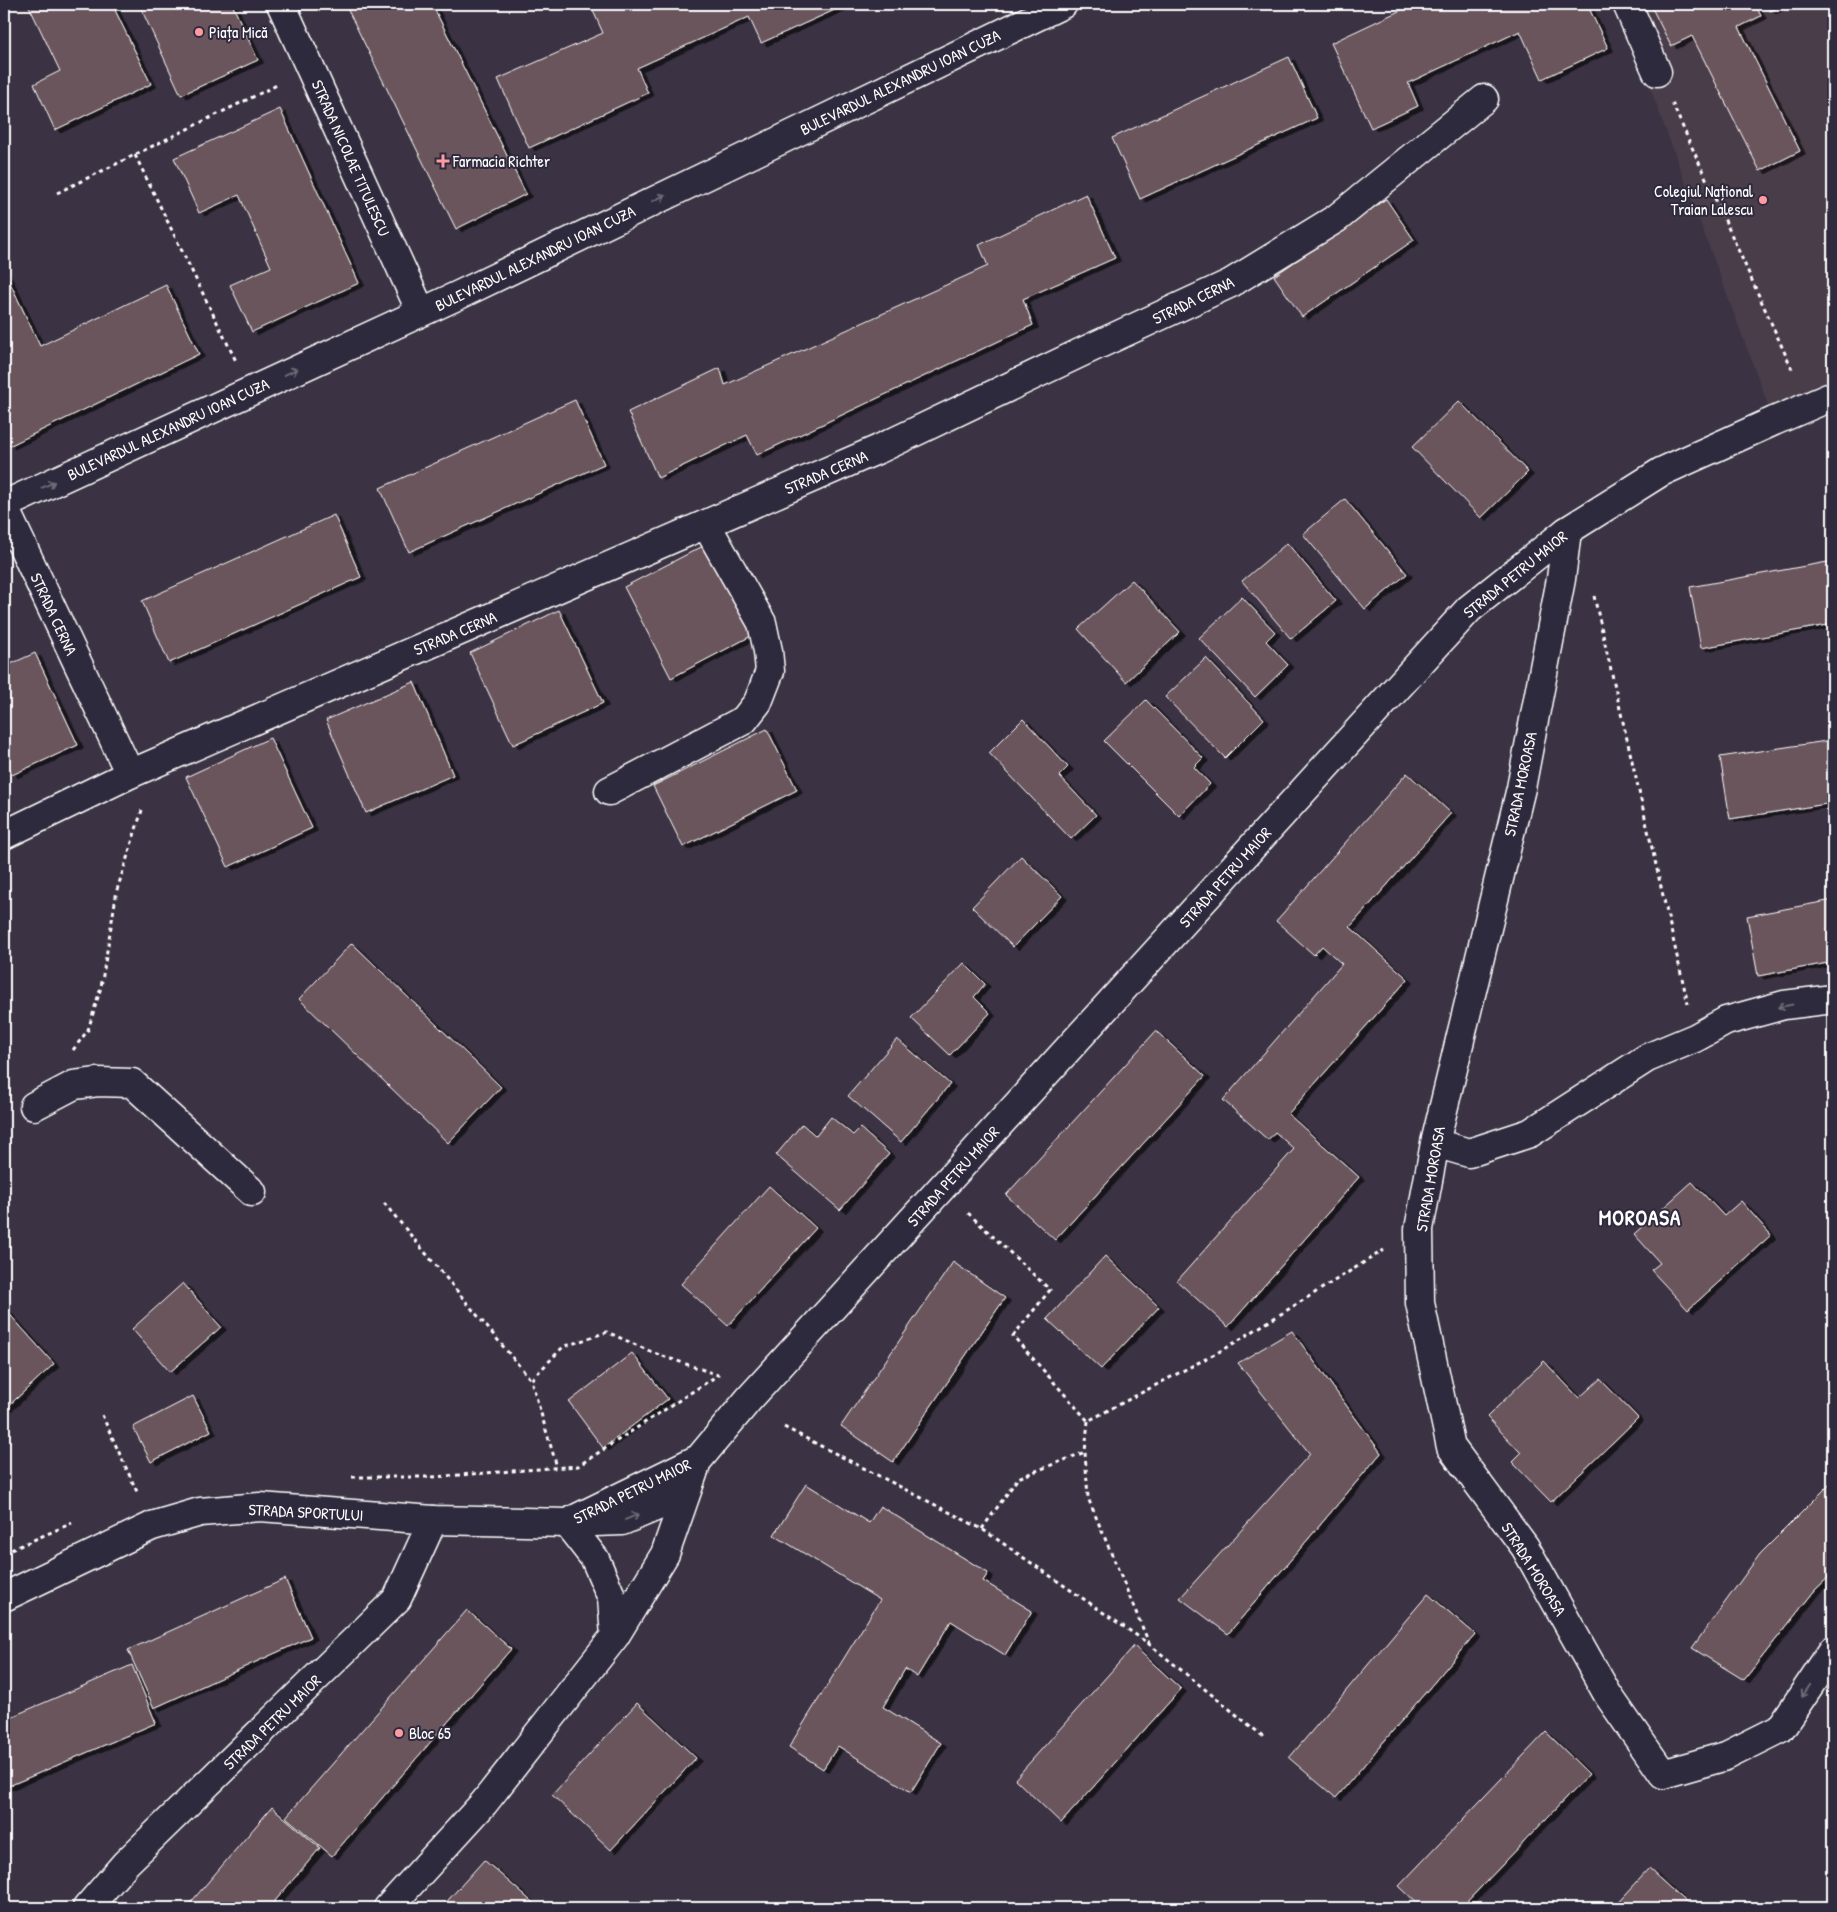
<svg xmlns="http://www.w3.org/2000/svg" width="1837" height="1912" font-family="'Patrick Hand',sans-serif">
<defs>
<filter id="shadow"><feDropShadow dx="5.5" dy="3" stdDeviation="0" flood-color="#0009"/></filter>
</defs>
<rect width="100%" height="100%" fill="#3b3343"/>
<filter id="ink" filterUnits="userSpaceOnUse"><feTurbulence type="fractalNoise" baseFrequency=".02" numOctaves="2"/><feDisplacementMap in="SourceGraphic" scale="10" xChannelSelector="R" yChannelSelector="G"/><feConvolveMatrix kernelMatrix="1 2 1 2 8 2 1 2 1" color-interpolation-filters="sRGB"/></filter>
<g filter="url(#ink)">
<path fill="#493d4a" d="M 1619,4 L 1833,4 L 1833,396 L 1774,421 Z"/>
<path fill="#6b555b" stroke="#fff" filter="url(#shadow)" d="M 28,4 L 112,4 L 151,84 L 55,130 L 34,84 L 60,71 Z
M 139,4 L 232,4 L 258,60 L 181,95 Z
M 345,4 L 432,4 L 526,194 L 456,229 Z
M 590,4 L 848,4 L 761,43 L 749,17 L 637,68 L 648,93 L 529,148 L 498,79 L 603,33 Z
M 1414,4 L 1587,4 L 1608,48 L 1542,79 L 1520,31 L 1408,83 L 1418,106 L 1371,128 L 1331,43 Z
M 1650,4 L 1755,4 L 1761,16 L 1739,27 L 1800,151 L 1760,171 L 1692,36 L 1671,46 Z
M 1767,4 L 1787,4 L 1770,11 Z
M 1289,57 L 1317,118 L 1140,199 L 1112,138 Z
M 280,109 L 359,283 L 252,332 L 230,285 L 271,267 L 239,195 L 199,213 L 174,158 Z
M 1086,194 L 1115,258 L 1023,299 L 1033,325 L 757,455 L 747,435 L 658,478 L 628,412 L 720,368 L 725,385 L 988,266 L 979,245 Z
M 1386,199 L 1414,240 L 1302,317 L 1274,276 Z
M 4,270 L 40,346 L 166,285 L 199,354 L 9,446 L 4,434 Z
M 575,400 L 604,464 L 409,552 L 380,488 Z
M 1459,401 L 1528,472 L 1481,518 L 1412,447 Z
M 1345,499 L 1407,574 L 1365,609 L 1303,534 Z
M 334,515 L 361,577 L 169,663 L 142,601 Z
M 1287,543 L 1336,601 L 1291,639 L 1242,581 Z
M 707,544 L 753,635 L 671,678 L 624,587 Z
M 1833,561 L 1833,624 L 1701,648 L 1690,587 Z
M 1132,580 L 1180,632 L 1126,682 L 1078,629 Z
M 1242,597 L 1275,632 L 1266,641 L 1288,665 L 1255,697 L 1199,638 Z
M 559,610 L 603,703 L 513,745 L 470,653 Z
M 35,653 L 78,745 L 12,775 L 4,757 L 4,667 Z
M 1206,658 L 1264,719 L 1225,758 L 1165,697 Z
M 414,682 L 453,775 L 366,813 L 326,720 Z
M 1146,700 L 1203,758 L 1194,767 L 1210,784 L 1179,816 L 1104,741 Z
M 1023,719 L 1068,767 L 1059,776 L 1096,815 L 1071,839 L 989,753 Z
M 767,729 L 797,790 L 683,847 L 653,786 Z
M 270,738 L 312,828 L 228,867 L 186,777 Z
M 1833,740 L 1833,803 L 1730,819 L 1720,757 Z
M 1407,773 L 1451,813 L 1350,927 L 1408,979 L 1288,1114 L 1359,1177 L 1228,1327 L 1177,1281 L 1294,1149 L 1275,1132 L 1268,1140 L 1223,1100 L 1342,964 L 1322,946 L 1314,955 L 1276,921 Z
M 1021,856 L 1062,896 L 1013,947 L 972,907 Z
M 1833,900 L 1833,962 L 1758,976 L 1747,916 Z
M 352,943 L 501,1087 L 448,1143 L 299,999 Z
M 964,963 L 985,984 L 974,997 L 990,1013 L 950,1055 L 911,1018 Z
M 1156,1031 L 1205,1076 L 1055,1240 L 1006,1195 Z
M 897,1039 L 950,1084 L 901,1142 L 848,1096 Z
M 831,1117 L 853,1135 L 860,1128 L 889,1154 L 840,1210 L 776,1155 L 802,1124 L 816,1136 Z
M 1692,1182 L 1724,1216 L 1741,1201 L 1771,1235 L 1688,1310 L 1651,1270 L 1660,1263 L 1634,1234 Z
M 769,1186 L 816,1228 L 728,1326 L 681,1284 Z
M 1105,1256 L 1159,1307 L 1101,1369 L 1047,1319 Z
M 953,1262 L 1005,1298 L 893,1462 L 841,1426 Z
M 183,1283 L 221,1327 L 170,1372 L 132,1329 Z
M 4,1308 L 54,1364 L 4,1410 Z
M 1292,1331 L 1381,1453 L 1228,1634 L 1180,1598 L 1310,1454 L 1238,1363 Z
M 632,1353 L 668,1399 L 603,1448 L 569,1402 Z
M 1544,1361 L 1579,1398 L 1600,1379 L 1638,1418 L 1551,1502 L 1512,1462 L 1521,1453 L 1487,1417 Z
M 193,1396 L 211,1431 L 151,1462 L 133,1427 Z
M 1833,1481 L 1833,1573 L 1815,1590 L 1744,1680 L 1692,1648 L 1760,1554 Z
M 806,1484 L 869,1523 L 880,1506 L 988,1573 L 983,1581 L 1032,1611 L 1005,1655 L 951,1621 L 917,1677 L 905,1669 L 883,1707 L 941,1743 L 911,1792 L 838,1746 L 823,1769 L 789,1747 L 880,1600 L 774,1535 Z
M 285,1579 L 311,1637 L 154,1708 L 128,1650 Z
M 1428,1594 L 1475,1634 L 1336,1798 L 1289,1758 Z
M 467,1610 L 511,1649 L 332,1856 L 286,1817 Z
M 1134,1646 L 1181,1689 L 1061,1823 L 1015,1779 Z
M 132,1665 L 156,1723 L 4,1788 L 4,1720 Z
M 637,1703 L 696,1758 L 611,1850 L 552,1795 Z
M 1546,1732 L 1589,1774 L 1461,1908 L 1422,1908 L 1399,1886 Z
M 272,1807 L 320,1848 L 269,1908 L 186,1908 Z
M 484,1860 L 539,1908 L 441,1908 Z
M 1649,1869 L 1692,1908 L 1613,1908 Z"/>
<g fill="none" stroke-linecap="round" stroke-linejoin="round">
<defs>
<path id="minor" d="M 281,4 L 421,312
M 1627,4 L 1657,72
M 4,507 L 130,774
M 1567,531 L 1561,579 L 1521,788 L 1435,1143 L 1419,1229 L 1420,1303 L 1451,1447 L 1525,1547 L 1608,1695 L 1663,1774 L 1726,1756 L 1780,1729 L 1833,1650
M 609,791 L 744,720 L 758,702 L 770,671 L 768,651 L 762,623 L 706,524
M 4,835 L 130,774 L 879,449 L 1080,353 L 1231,283 L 1337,218 L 1484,99
M 34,1106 L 74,1085 L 98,1082 L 132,1083 L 252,1192
M 1435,1143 L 1469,1153 L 1530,1133 L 1647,1058 L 1695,1038 L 1726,1021 L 1784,1005 L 1833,999
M 567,1523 L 595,1559 L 612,1598 L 615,1636
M 87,1908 L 126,1863 L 397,1599 L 433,1520
M 388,1908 L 484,1803 L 615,1636 L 665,1554 L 695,1468"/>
<path id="major" d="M 4,505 L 461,294 L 1063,4
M 575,1519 L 696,1460
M 4,1597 L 152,1526 L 200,1512 L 260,1507 L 433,1520 L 567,1523 L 622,1521 L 665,1503 L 698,1460 L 749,1399 L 1469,609 L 1567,531 L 1661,472 L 1774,421 L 1833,396"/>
</defs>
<use href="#minor" stroke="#fff" stroke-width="31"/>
<use href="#major" stroke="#fff" stroke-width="31"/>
<path stroke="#fff" stroke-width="3" stroke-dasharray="4 4" stroke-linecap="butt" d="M 1672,103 L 1792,369
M 135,155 L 236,361
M 57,193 L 279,84
M 1594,596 L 1688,1004
M 73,1050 L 88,1030 L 101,987 L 117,890 L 143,807
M 384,1203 L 531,1380
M 968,1213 L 1050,1290 L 1013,1336 L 1088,1421 L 1226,1348 L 1384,1250
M 102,1415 L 138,1494
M 1088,1421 L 1085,1452 L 1088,1498 L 1149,1643
M 784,1427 L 982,1529 L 1149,1644 L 1264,1737
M 352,1477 L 433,1477 L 578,1466 L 718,1375 L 654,1353 L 607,1332 L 563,1347 L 531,1380 L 557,1467
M 982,1529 L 1018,1478 L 1085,1452
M 4,1553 L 72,1523"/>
<use href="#minor" stroke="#2f2a3d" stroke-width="28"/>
<use href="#major" stroke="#2f2a3d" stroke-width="28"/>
</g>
<defs><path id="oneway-shaft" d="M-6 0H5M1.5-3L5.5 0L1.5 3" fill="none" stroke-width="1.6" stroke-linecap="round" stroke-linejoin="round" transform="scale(1.25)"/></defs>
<g stroke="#6d6a77">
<use href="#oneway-shaft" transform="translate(659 198) rotate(-26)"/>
<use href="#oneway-shaft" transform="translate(291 372) rotate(-25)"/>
<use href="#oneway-shaft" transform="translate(48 485) rotate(-25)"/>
<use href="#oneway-shaft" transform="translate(1785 1006) rotate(169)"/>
<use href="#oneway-shaft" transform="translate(632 1517) rotate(-23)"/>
<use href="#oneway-shaft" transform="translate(1806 1691) rotate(124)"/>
</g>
</g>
<g fill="#ff9aa2" stroke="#2f2a3d" stroke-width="2">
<circle cx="199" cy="32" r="5"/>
<path d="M440.5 153.5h5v5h5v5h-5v5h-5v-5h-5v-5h5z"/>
<circle cx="1763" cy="200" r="5"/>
<circle cx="399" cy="1733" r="5"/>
</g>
<g text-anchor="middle" stroke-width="4" stroke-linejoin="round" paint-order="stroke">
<g font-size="16" fill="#fff" stroke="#2f2a3d" text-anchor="start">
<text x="209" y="38">Piața Mică</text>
<text x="453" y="167">Farmacia Richter</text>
<text x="1753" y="197" text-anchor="end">Colegiul Național<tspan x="1753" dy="18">Traian Lalescu</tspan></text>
<text x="409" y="1739">Bloc 65</text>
</g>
<g font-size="16" fill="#fff" stroke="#2f2a3d">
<text transform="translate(900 82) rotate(-26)" y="6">BULEVARDUL ALEXANDRU IOAN CUZA</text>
<text transform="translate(351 158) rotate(66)" y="6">STRADA NICOLAE TITULESCU</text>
<text transform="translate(535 258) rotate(-26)" y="6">BULEVARDUL ALEXANDRU IOAN CUZA</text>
<text transform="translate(1193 300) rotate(-26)" y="6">STRADA CERNA</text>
<text transform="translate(168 429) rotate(-25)" y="6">BULEVARDUL ALEXANDRU IOAN CUZA</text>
<text transform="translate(826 472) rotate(-23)" y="6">STRADA CERNA</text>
<text transform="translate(1515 574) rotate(-39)" y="6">STRADA PETRU MAIOR</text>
<text transform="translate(54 614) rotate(65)" y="6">STRADA CERNA</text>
<text transform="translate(455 633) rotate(-23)" y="6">STRADA CERNA</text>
<text transform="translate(1520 784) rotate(-78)" y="6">STRADA MOROASA</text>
<text transform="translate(1225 877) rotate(-48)" y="6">STRADA PETRU MAIOR</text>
<text transform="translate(953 1176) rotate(-48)" y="6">STRADA PETRU MAIOR</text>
<text transform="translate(1430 1179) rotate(-80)" y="6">STRADA MOROASA</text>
<text transform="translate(632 1491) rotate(-26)" y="6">STRADA PETRU MAIOR</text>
<text transform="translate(306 1512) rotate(3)" y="6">STRADA SPORTULUI</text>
<text transform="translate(1534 1569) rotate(58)" y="6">STRADA MOROASA</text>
<text transform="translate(272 1722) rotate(-44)" y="6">STRADA PETRU MAIOR</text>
</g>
<g font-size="21" font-weight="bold" letter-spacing="1" fill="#fff" stroke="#2f2a3d">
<text x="1640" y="1225">MOROASA</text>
</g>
</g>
<rect width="1837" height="1912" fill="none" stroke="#2f2a3d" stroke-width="20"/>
<rect x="10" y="10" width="1817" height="1892" fill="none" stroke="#fff" stroke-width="2" filter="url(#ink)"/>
</svg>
